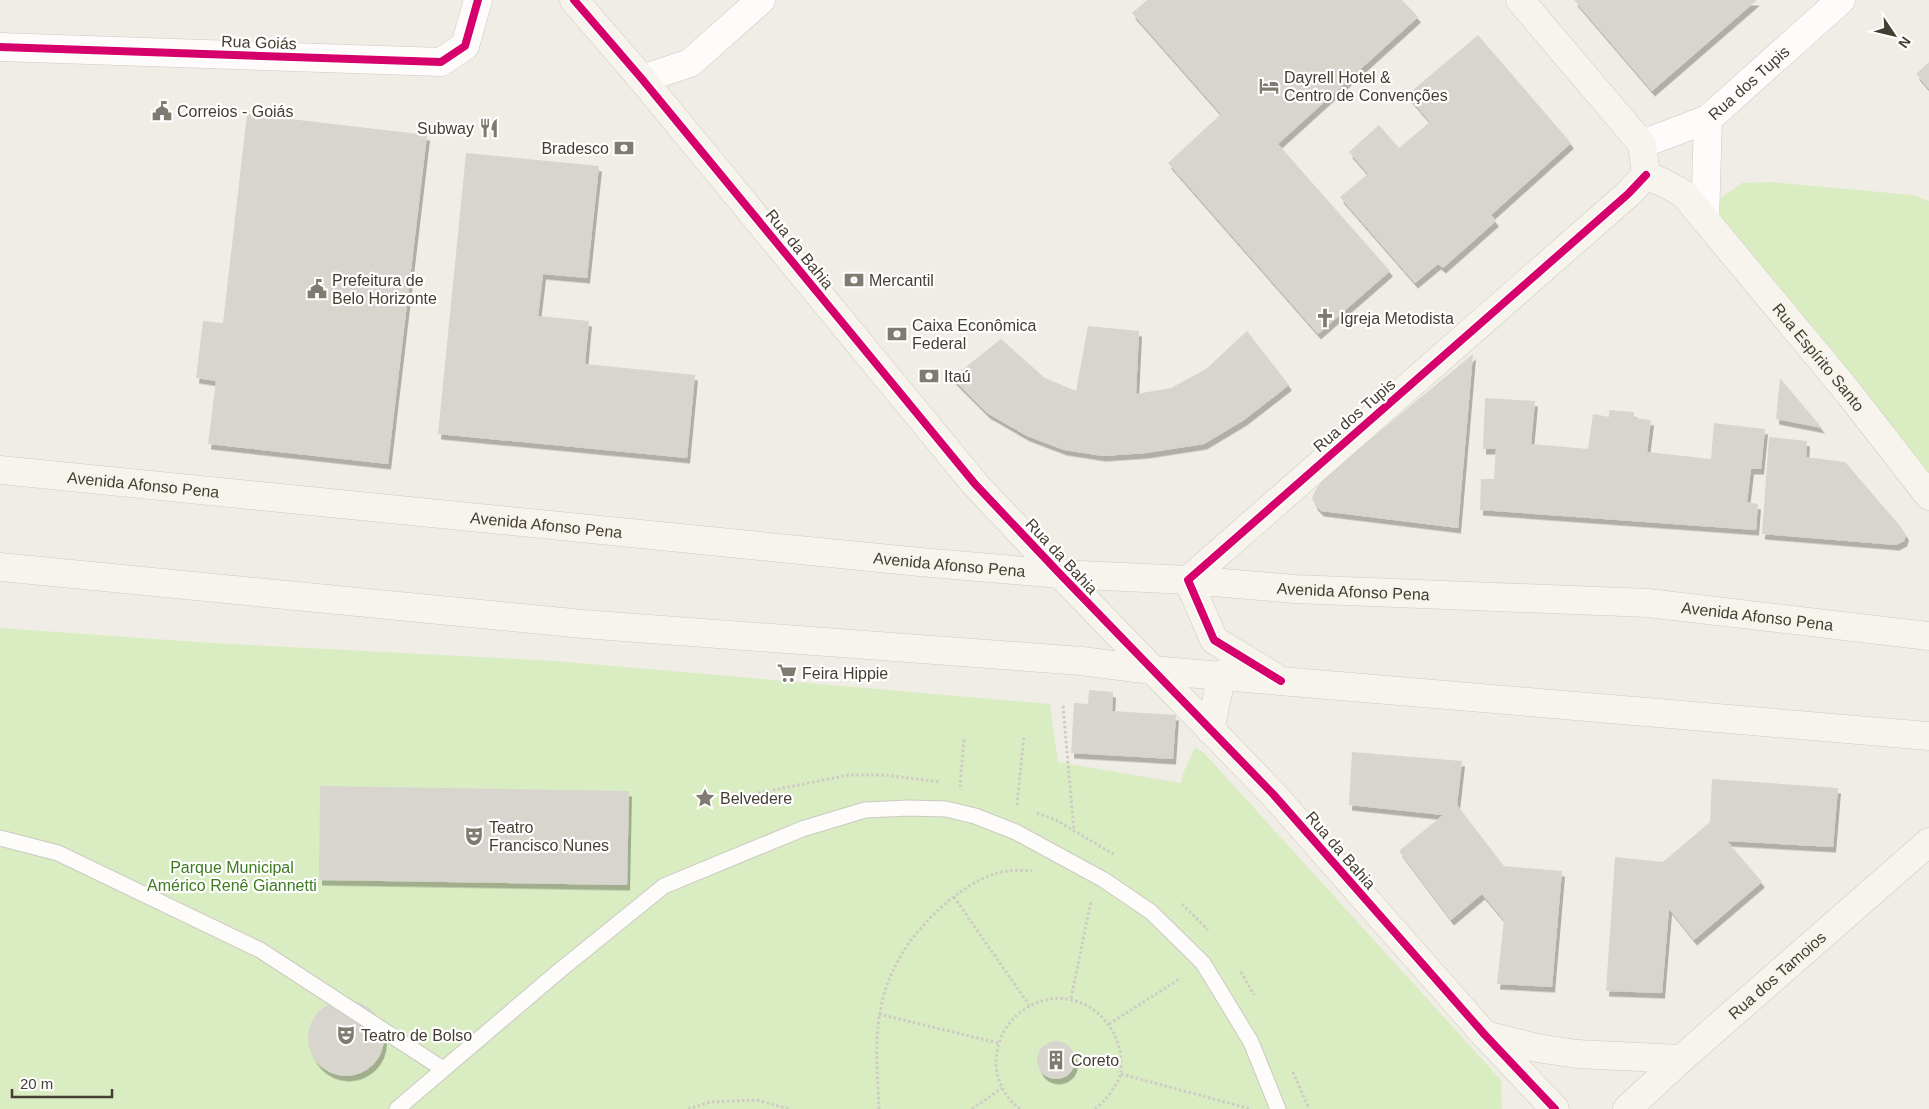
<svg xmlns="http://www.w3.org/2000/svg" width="1929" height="1109" font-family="Arial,sans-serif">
<defs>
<filter id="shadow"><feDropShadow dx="3" dy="5.5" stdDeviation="0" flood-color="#0004"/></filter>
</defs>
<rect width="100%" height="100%" fill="#efede5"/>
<path fill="#daedc2" d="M 1771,182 L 1913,195 L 1929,201 L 1929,483 L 1712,226 L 1716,201 L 1742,183 Z
M 0,628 L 212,643 L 556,661 L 1050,704 L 1058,762 L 1181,783 L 1183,774 L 1195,747 L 1205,754 L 1501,1080 L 1502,1109 L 0,1109 Z"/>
<path fill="#d8d5ce" filter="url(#shadow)" d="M 1147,0 L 1402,0 L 1418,17 L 1278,144 L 1390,271 L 1318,334 L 1168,163 L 1221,114 L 1132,13 Z
M 1574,0 L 1757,0 L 1652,91 Z
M 1478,35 L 1571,143 L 1491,215 L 1496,221 L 1443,268 L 1438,264 L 1415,283 L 1340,197 L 1368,174 L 1349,152 L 1379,125 L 1399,148 L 1430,122 L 1407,95 Z
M 1929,62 L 1929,89 L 1916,74 Z
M 247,114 L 427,135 L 388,464 L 208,444 L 216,381 L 196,378 L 203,321 L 223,323 Z
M 466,153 L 599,166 L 587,278 L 543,274 L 538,316 L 589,321 L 585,364 L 695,375 L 687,458 L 438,434 Z
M 1088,326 L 1139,331 L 1136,394 L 1171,388 L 1206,369 L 1247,331 L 1289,385 L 1244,420 L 1204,444 L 1146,453 L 1103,456 L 1064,450 L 1027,436 L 987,413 L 952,378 L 1001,339 L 1045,378 L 1076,391 Z
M 1473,354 L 1458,528 L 1321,511 L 1315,505 L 1312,498 L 1317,488 L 1325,477 Z
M 1780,378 L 1822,428 L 1776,419 Z
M 1485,398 L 1535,401 L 1531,444 L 1588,449 L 1593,414 L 1609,417 L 1609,410 L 1634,412 L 1634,418 L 1651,420 L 1647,452 L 1711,459 L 1714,423 L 1765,429 L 1761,469 L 1751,469 L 1747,502 L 1758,504 L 1756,530 L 1480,510 L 1481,479 L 1494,479 L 1496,449 L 1483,449 Z
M 1769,437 L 1807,441 L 1806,457 L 1845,462 L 1901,527 L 1906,535 L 1904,541 L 1896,545 L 1762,534 Z
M 1089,690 L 1113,692 L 1112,711 L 1176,715 L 1173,759 L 1071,753 L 1074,703 L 1088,704 Z
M 1352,752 L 1462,761 L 1457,805 L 1504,866 L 1562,871 L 1552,987 L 1497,984 L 1504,920 L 1482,894 L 1451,920 L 1399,851 L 1443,815 L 1349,805 Z
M 1712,779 L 1838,788 L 1833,847 L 1727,841 L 1762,882 L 1694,940 L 1669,909 L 1662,993 L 1606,991 L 1615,857 L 1663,862 L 1710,822 Z
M 320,786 L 629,791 L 627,885 L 319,880 Z
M308 1038a38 38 0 1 1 76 0a38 38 0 1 1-76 0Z
M1037 1060a19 19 0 1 1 38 0a19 19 0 1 1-38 0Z"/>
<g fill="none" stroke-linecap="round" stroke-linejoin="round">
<defs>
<path id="lane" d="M 0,838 L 58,853 L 260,950 L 443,1069
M 397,1109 L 559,971 L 664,886 L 802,829 L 865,810 L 909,808 L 946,809 L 975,816 L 1016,832 L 1104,880 L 1151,912 L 1203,963 L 1251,1042 L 1278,1109"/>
<g id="street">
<path d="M 0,47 L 441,62 L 465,46 L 478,0"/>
<path d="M 642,79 L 690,63 L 761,0"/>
<path id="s1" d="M 1642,144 L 1708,119 L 1841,0"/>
<path d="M 1705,220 L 1708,119"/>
</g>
<g id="secondary">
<path d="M 574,0 L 642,79 L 975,484 L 1060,574 L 1273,794 L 1485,1035 L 1555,1109"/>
<path d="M 1520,0 L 1642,144 L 1646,175"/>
<path id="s2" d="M 1646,175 L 1664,183 L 1684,194 L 1848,392 L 1929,496"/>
<path id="s3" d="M 0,470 L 920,562 L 1060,574 L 1188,580 L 1295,589 L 1648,603 L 1929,636"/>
<path d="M 0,567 L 583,624 L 1082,661 L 1151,670 L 1929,736"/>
<path d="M 1188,580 L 1628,194 L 1646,175"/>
<path d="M 1188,580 L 1214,640 L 1275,677"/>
<path d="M 1210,730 L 1222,674"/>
<path d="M 1485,1035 L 1537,1048 L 1577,1054 L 1681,1059"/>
<path id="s4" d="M 1627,1109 L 1681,1059 L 1929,842"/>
</g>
</defs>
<use href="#lane" stroke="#cbc9c1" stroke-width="17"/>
<use href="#street" stroke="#cbc9c1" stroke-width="29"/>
<use href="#secondary" stroke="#cfcbbb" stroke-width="29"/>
<path stroke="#cecbc5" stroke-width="3" stroke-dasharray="2.5 2.5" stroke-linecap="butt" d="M 1063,706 L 1074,831
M 960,787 L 964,737
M 758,793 L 849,775 L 884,775 L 941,782
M 1017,805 L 1024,735
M 1037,813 L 1056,820 L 1115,855
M 954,897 L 1029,1005
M 1182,904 L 1208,930
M 1241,972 L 1254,995
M 1071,998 L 1091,901
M 879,1014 L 998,1043
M 1109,1024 L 1181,978
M 1293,1072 L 1309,1109
M 1121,1074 L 1251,1109
M 688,1109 L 710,1102 L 756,1100 L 789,1109
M 879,1109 C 878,1080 874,1042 880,1013 C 882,1000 886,985 892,973 C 908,934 954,888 994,874 C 1006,870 1020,870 1032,871
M 972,1109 L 1002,1088
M 1020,1109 C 1002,1096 993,1073 997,1052 C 1000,1035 1008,1021 1022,1011 C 1069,977 1126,1017 1121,1072 C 1120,1083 1104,1102 1095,1109"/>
<use href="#lane" stroke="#fdfcfb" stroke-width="15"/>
<use href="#street" stroke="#fdfcfb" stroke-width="28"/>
<use href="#secondary" stroke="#f6f4ec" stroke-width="28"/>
<defs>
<path id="cycleway" d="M 574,0 L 642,79 L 975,484 L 1060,574 L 1273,794 L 1485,1035 L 1555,1109
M 0,47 L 441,62 L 465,46 L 478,0
M 1281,681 L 1214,640 L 1188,580 L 1628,194 L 1646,175"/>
</defs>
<use href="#cycleway" stroke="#fff" stroke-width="11"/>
<use href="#cycleway" stroke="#d6006c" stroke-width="8"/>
</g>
<defs>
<symbol id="hotel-bare" viewBox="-9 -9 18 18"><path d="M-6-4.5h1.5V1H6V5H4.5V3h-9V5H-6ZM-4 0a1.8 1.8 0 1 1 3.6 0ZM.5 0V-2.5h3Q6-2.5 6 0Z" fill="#807b71" stroke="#fff" stroke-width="2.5" paint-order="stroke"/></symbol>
<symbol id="civic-bare" viewBox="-9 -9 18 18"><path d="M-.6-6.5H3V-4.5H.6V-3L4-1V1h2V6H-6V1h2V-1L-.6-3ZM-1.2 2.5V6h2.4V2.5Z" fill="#807b71" stroke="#fff" stroke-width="2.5" paint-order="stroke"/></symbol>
<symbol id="restaurant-bare" viewBox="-9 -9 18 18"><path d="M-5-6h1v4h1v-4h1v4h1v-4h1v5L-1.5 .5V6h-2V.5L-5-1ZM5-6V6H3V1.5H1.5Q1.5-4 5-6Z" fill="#807b71" stroke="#fff" stroke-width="2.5" paint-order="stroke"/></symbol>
<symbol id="bank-bare" viewBox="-9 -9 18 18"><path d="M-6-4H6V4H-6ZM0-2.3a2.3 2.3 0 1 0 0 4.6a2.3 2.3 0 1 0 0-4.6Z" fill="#807b71" stroke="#fff" stroke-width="2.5" paint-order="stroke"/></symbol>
<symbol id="church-bare" viewBox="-9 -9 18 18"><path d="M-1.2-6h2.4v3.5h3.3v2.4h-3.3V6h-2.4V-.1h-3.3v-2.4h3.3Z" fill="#807b71" stroke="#fff" stroke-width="2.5" paint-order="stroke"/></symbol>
<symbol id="supermarket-bare" viewBox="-9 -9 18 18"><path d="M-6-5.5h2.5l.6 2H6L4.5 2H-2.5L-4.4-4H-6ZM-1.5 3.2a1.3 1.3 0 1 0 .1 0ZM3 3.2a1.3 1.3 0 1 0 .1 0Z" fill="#807b71" stroke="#fff" stroke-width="2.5" paint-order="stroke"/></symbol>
<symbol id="sight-bare" viewBox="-9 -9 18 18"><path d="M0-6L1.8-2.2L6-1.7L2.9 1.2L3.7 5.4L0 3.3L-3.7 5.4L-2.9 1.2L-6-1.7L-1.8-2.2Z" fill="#807b71" stroke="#fff" stroke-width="2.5" paint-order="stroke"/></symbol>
<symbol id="theatre-bare" viewBox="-9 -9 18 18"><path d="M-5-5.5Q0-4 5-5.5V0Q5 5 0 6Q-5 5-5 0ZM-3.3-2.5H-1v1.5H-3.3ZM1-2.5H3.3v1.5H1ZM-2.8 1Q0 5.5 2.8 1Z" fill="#807b71" stroke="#fff" stroke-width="2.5" paint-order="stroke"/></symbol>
<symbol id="building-bare" viewBox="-9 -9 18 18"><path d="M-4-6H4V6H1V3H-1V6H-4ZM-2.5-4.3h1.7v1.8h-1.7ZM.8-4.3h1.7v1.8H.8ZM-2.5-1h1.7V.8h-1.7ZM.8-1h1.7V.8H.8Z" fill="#807b71" stroke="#fff" stroke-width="2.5" paint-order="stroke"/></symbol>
</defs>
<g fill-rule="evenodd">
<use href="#hotel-bare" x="1255" y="72" width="28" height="28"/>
<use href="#civic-bare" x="148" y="97" width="28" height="28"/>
<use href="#restaurant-bare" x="475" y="114" width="28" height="28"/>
<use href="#bank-bare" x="610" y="134" width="28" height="28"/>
<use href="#bank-bare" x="840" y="266" width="28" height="28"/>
<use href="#civic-bare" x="303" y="275" width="28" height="28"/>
<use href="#church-bare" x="1311" y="304" width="28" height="28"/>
<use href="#bank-bare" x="883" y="320" width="28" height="28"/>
<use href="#bank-bare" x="915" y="362" width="28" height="28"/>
<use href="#supermarket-bare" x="773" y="659" width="28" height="28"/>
<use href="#sight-bare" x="691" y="784" width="28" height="28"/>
<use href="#theatre-bare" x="460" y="822" width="28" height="28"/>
<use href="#theatre-bare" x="332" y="1021" width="28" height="28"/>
<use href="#building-bare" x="1042" y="1046" width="28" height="28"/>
</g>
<g text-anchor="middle" stroke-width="4.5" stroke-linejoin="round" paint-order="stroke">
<g font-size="16" fill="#453e32" stroke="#fff">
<text transform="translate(259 42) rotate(2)" y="6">Rua Goiás</text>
<text dy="6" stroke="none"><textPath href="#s1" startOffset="125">Rua dos Tupis</textPath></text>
<text transform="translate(800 249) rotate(51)" y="6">Rua da Bahia</text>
<text dy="6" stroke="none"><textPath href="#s2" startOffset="254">Rua Espírito Santo</textPath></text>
<text transform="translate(1354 415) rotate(-41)" y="6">Rua dos Tupis</text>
<text dy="6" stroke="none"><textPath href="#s3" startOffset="144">Avenida Afonso Pena</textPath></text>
<text dy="6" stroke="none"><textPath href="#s3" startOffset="549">Avenida Afonso Pena</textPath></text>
<text transform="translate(1062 556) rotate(47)" y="6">Rua da Bahia</text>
<text dy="6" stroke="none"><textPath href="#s3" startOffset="954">Avenida Afonso Pena</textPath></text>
<text dy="6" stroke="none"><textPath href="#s3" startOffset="1359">Avenida Afonso Pena</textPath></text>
<text dy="6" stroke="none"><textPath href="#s3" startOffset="1764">Avenida Afonso Pena</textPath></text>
<text transform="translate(1341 850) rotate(49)" y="6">Rua da Bahia</text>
<text dy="6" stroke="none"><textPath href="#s4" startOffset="201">Rua dos Tamoios</textPath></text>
</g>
<g font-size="16" fill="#453e32" stroke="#fff" text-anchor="start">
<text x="1284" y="83">Dayrell Hotel &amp;<tspan x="1284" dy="18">Centro de Convenções</tspan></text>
<text x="177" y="117">Correios - Goiás</text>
<text x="474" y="134" text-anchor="end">Subway</text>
<text x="609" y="154" text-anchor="end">Bradesco</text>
<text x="332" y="286">Prefeitura de<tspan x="332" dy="18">Belo Horizonte</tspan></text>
<text x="869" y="286">Mercantil</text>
<text x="1340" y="324">Igreja Metodista</text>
<text x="912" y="331">Caixa Econômica<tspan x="912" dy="18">Federal</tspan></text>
<text x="944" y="382">Itaú</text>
<text x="802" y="679">Feira Hippie</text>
<text x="720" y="804">Belvedere</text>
<text x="489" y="833">Teatro<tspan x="489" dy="18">Francisco Nunes</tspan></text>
<text x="361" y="1041">Teatro de Bolso</text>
<text x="1071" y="1066">Coreto</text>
</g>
<g font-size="16" fill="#3d7c1f" stroke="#fff">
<text x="232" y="873">Parque Municipal<tspan x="232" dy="18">Américo Renê Giannetti</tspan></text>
</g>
</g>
<g transform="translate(1894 35) rotate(125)" stroke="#ffffff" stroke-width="4" paint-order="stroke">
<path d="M0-4L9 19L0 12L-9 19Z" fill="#453e32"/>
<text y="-8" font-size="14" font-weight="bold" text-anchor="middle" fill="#453e32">N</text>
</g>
<path d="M12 1089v8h100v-8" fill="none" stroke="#453e32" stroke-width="2.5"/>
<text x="20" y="1089" font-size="15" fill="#453e32" stroke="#ffffff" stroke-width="4" paint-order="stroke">20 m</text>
</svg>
